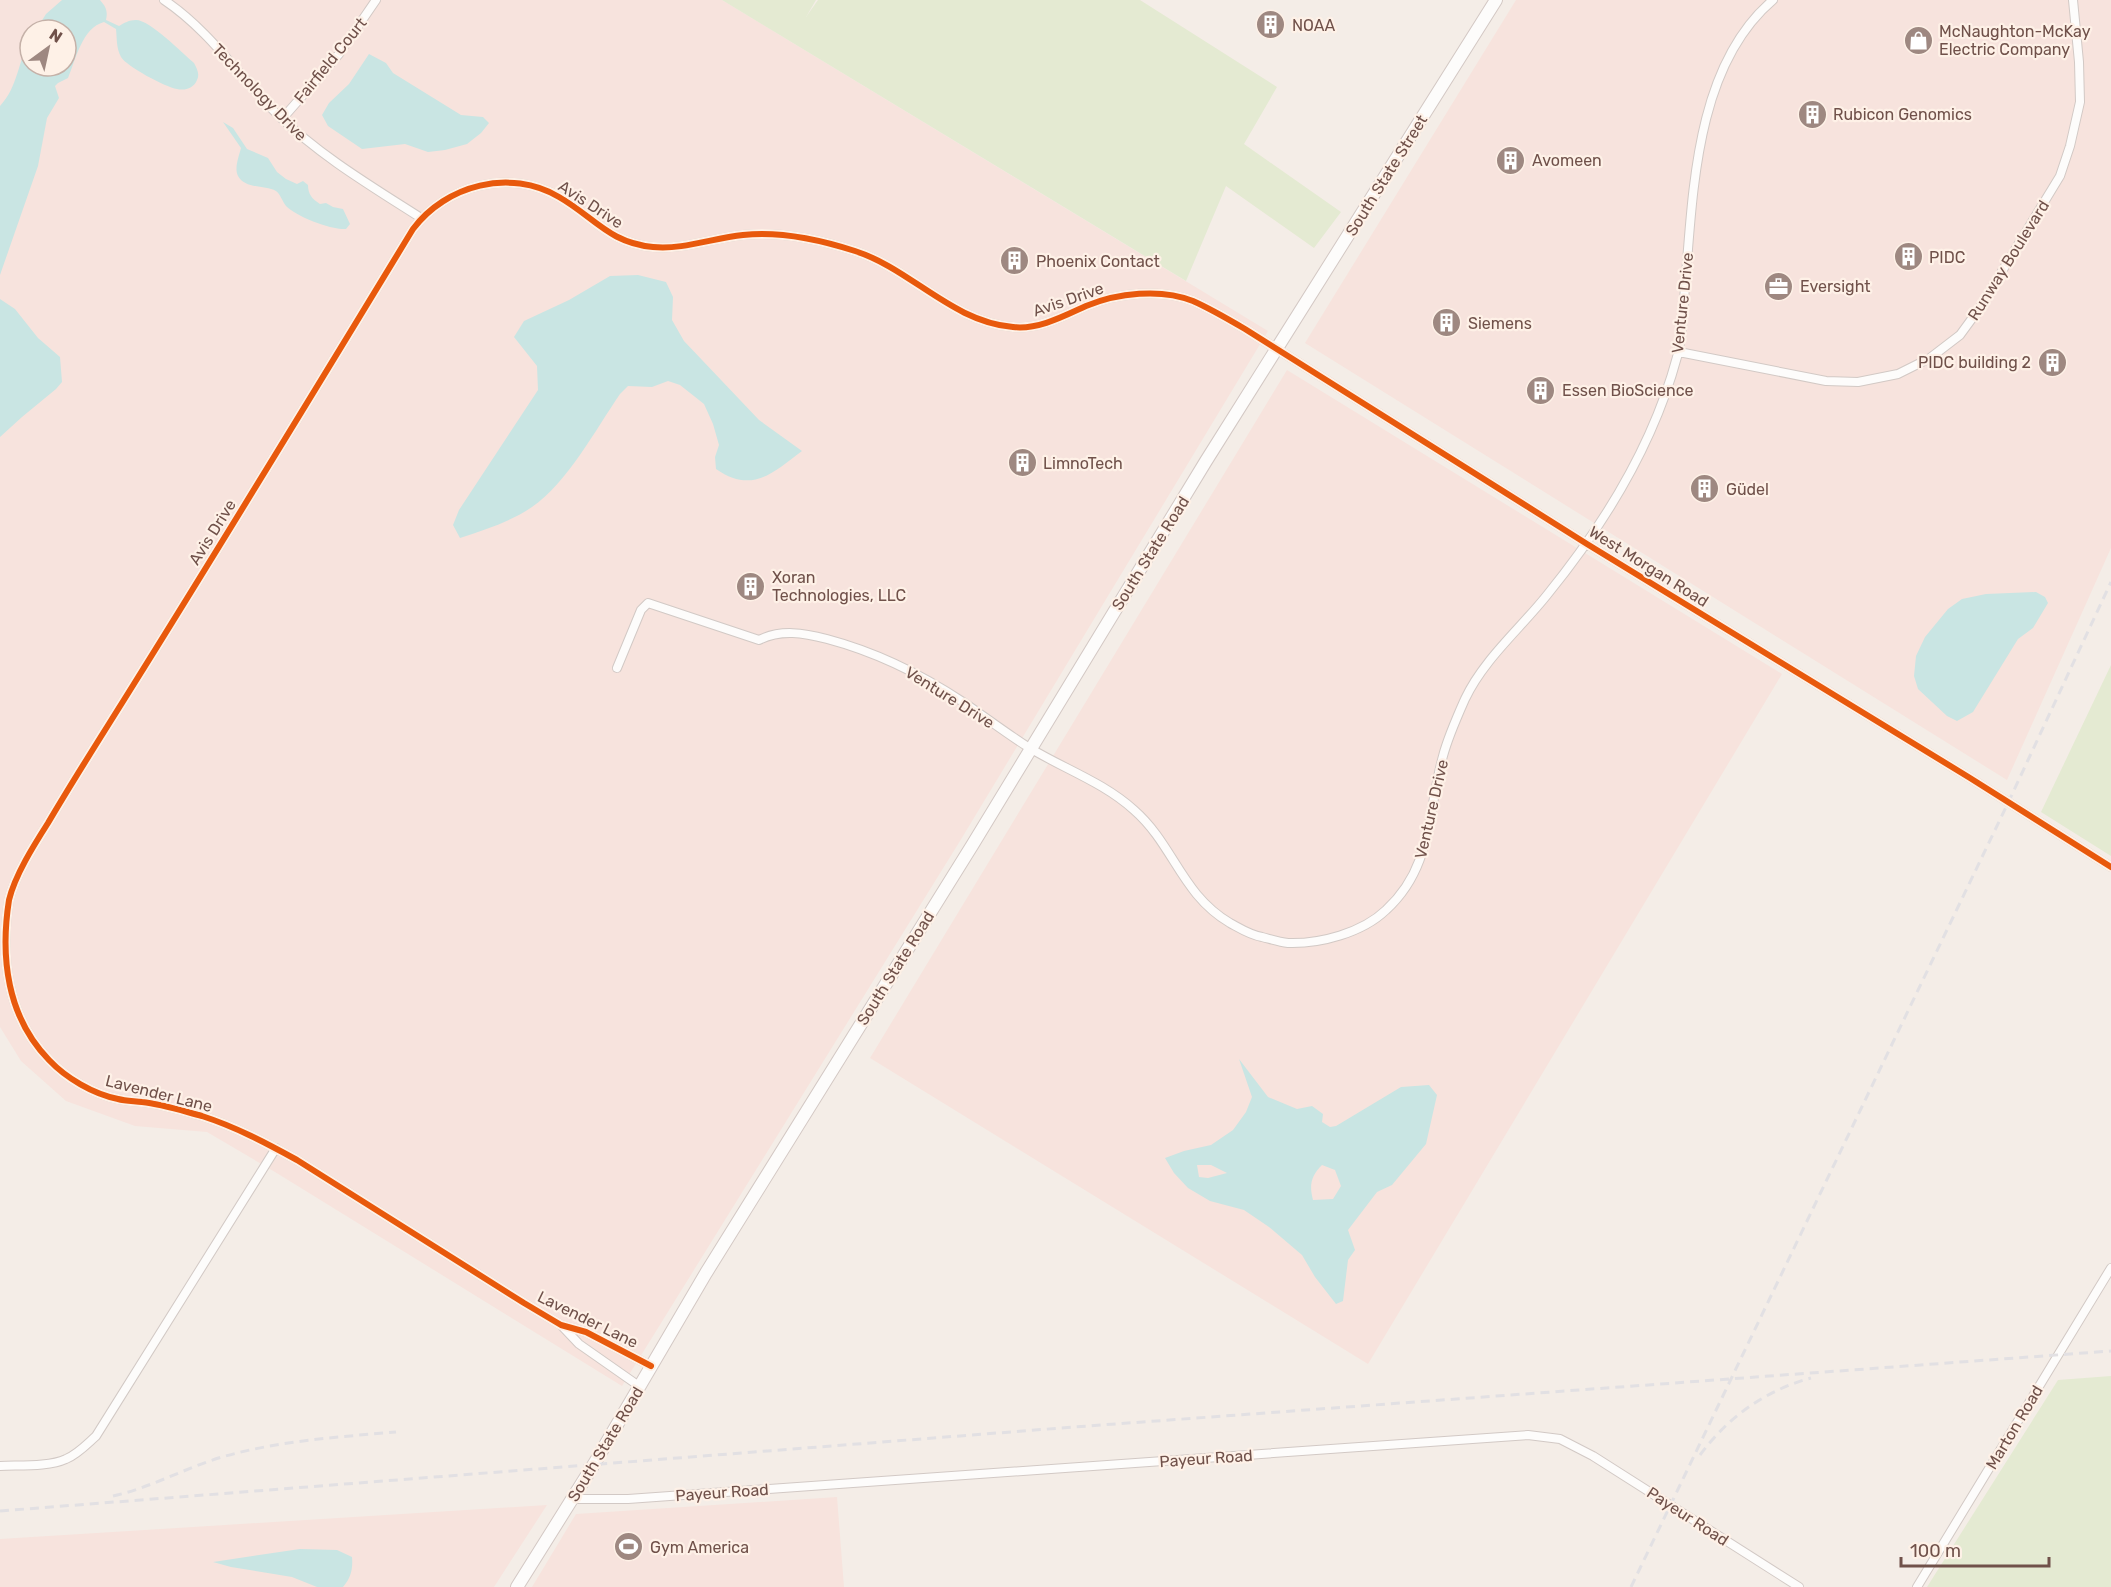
<svg xmlns="http://www.w3.org/2000/svg" width="2111" height="1587" font-family="Rubik,sans-serif">
<rect width="100%" height="100%" fill="#f4ede7"/>
<path fill="#f7e3dd" fill-rule="evenodd" d="M 0,0 L 722,0 L 1268,331 L 960,841 L 622,1386 L 275,1172 L 207,1132 L 135,1126 L 66,1101 L 21,1061 L 0,1027 ZM 30,30 L 66,30 L 66,66 L 30,66 Z
M 1516,0 L 2111,0 L 2111,548 L 2007,780 L 1305,343 Z
M 1287,370 L 1782,674 L 1368,1364 L 870,1058 Z
M 837,1497 L 844,1587 L 532,1587 L 576,1514 Z
M 547,1505 L 494,1587 L 0,1587 L 0,1539 Z"/>
<path fill="#e4ead2" d="M 722,0 L 816,0 L 806,17 L 818,0 L 1140,0 L 1277,87 L 1244,144 L 1341,212 L 1314,248 L 1226,186 L 1186,281 Z
M 2111,665 L 2111,856 L 2041,812 Z
M 2111,1376 L 2111,1587 L 1927,1587 L 2058,1380 Z"/>
<path fill="#c9e5e3" fill-rule="evenodd" d="M 62,0 L 100,0 C 106,7 108,11 106,20 L 119,26 C 124,23 129,20 136,20 C 150,20 182,53 194,63 C 197,69 200,74 197,80 C 194,88 185,91 177,89 C 165,87 126,66 121,57 C 116,48 117,38 116,29 L 104,22 C 82,28 76,59 68,78 L 58,83 L 55,86 L 59,98 L 47,118 L 38,166 L 0,275 L 0,106 C 18,87 18,61 30,40 L 30,66 L 66,66 L 66,30 L 36,30 L 46,14 Z
M 369,54 L 386,63 L 393,73 L 461,115 L 483,117 L 489,123 L 481,133 L 467,144 L 445,150 L 428,152 L 405,144 L 362,149 L 328,126 L 322,115 L 329,103 L 349,84 Z
M 223,122 L 233,128 L 247,149 L 268,158 L 277,172 L 286,179 L 297,184 L 303,181 L 308,185 C 308,194 312,199 320,204 L 326,203 L 333,207 L 343,209 L 350,224 L 346,229 C 331,230 297,217 286,206 C 282,201 281,195 276,191 C 265,185 245,189 238,176 C 234,168 239,156 241,148 Z
M 638,275 L 666,282 L 673,297 L 672,320 L 684,341 L 759,420 L 802,451 C 773,473 752,494 716,469 L 715,457 L 719,445 L 713,424 L 704,404 L 680,385 L 668,381 L 652,387 L 628,386 L 620,394 C 596,429 567,483 532,507 C 510,522 486,529 460,538 L 453,525 L 459,510 L 538,390 L 537,366 L 514,337 L 524,321 L 569,300 L 610,276 Z
M 0,299 L 15,309 L 38,338 L 60,357 L 62,382 L 56,389 L 22,417 L 0,437 Z
M 2036,592 L 2045,597 L 2048,603 L 2033,628 L 2018,639 L 1973,712 L 1957,721 L 1947,716 L 1918,689 L 1914,676 L 1916,656 L 1925,637 L 1948,609 L 1962,599 L 1986,594 Z
M 1239,1059 L 1268,1097 L 1297,1109 L 1312,1106 L 1323,1114 L 1322,1122 L 1330,1127 L 1336,1126 L 1401,1087 L 1429,1085 L 1437,1095 L 1426,1144 L 1392,1185 L 1377,1192 L 1348,1230 L 1355,1250 L 1348,1260 L 1343,1301 L 1336,1304 L 1315,1277 L 1302,1255 L 1269,1227 L 1244,1210 L 1210,1201 L 1188,1188 L 1174,1173 L 1165,1158 L 1184,1151 L 1211,1145 L 1233,1130 L 1246,1112 L 1252,1097 ZM 1197,1165 L 1211,1165 L 1227,1173 L 1208,1178 L 1199,1177 ZM 1322,1165 L 1335,1170 L 1341,1186 L 1333,1199 L 1313,1200 C 1309,1185 1311,1176 1322,1165 Z
M 300,1549 L 337,1550 L 352,1557 C 353,1569 351,1578 343,1587 L 317,1587 L 292,1577 L 231,1567 L 213,1562 Z"/>
<g fill="none" stroke-linecap="round" stroke-linejoin="round">
<defs>
<path id="minor" d="M 164,0 C 209,30 239,76 277,114 C 319,155 371,186 421,218
M 282,119 L 339,54 L 376,0
M 1679,352 L 1826,381 L 1858,382 L 1898,374 L 1930,358 L 1960,335 L 1979,309 L 2060,176 L 2070,146 L 2080,102 L 2079,62 L 2073,0
M 617,668 L 641,610 L 648,603 L 759,640 C 781,629 804,633 827,639 C 876,652 921,674 963,702 C 985,717 1006,733 1028,747 C 1064,769 1103,782 1134,810 C 1174,845 1181,894 1230,923 C 1241,929 1250,935 1262,937 C 1270,939 1279,942 1288,943 C 1320,944 1362,933 1386,910 C 1433,867 1427,813 1443,756 C 1448,737 1457,717 1465,699 C 1484,659 1520,629 1547,595 C 1604,525 1653,446 1677,357 C 1683,335 1683,310 1685,287 C 1693,193 1695,66 1773,0
M 561,1325 L 579,1344 L 639,1386
M 651,1366 L 586,1332 L 561,1325 L 524,1303 L 297,1160 C 266,1143 236,1127 202,1116 C 183,1111 162,1104 142,1102 C 134,1101 125,1101 118,1099 C 93,1094 66,1078 49,1060 C 7,1017 0,957 9,900 C 15,875 34,845 48,823 C 75,777 104,732 132,687 C 227,535 320,382 413,229 C 446,185 510,168 559,197 C 594,217 609,243 653,247 C 683,250 713,238 743,235 C 779,231 821,240 855,251 C 911,269 952,322 1013,327 C 1038,330 1064,316 1086,306 C 1117,293 1161,288 1193,301 C 1211,309 1228,319 1245,329 L 1587,544 L 1970,778 L 2111,867
M 0,1466 C 19,1465 49,1467 66,1459 C 78,1454 87,1444 96,1436 L 276,1148
M 572,1499 L 628,1499 L 1528,1435 L 1560,1439 L 1593,1456 L 1799,1587
M 1917,1587 L 2111,1268"/>
<path id="secondary" d="M 517,1587 L 594,1464 L 706,1273 L 973,844 L 1206,461 L 1496,0"/>
</defs>
<use href="#minor" stroke="#d2c9c5" stroke-width="10"/>
<use href="#secondary" stroke="#d3c8c4" stroke-width="14"/>
<use href="#minor" stroke="#fdfcfb" stroke-width="8"/>
<use href="#secondary" stroke="#fdfcfb" stroke-width="12"/>
<path stroke="#e2e0e3" stroke-width="3" stroke-dasharray="9 6" stroke-linecap="butt" d="M 1700,1455 C 1728,1417 1766,1390 1811,1378
M 113,1496 C 150,1488 185,1468 222,1457 C 278,1441 337,1437 396,1432
M 0,1511 L 1074,1427 L 2111,1351
M 1631,1587 L 2008,803 L 2111,582"/>
<defs>
<path id="cycleway" d="M 651,1366 L 586,1332 L 561,1325 L 524,1303 L 297,1160 C 266,1143 236,1127 202,1116 C 183,1111 162,1104 142,1102 C 134,1101 125,1101 118,1099 C 93,1094 66,1078 49,1060 C 7,1017 0,957 9,900 C 15,875 34,845 48,823 C 75,777 104,732 132,687 C 227,535 320,382 413,229 C 446,185 510,168 559,197 C 594,217 609,243 653,247 C 683,250 713,238 743,235 C 779,231 821,240 855,251 C 911,269 952,322 1013,327 C 1038,330 1064,316 1086,306 C 1117,293 1161,288 1193,301 C 1211,309 1228,319 1245,329 L 1587,544 L 1970,778 L 2111,867"/>
</defs>
<use href="#cycleway" stroke="#fef1e7" stroke-width="10"/>
<use href="#cycleway" stroke="#e8590c" stroke-width="6"/>
</g>
<defs>
<symbol id="building-disc" viewBox="-11 -11 22 22"><circle r="9.5" fill="#9e8881" stroke="#fef1e7"/><path d="M-4-6H4V6H1V3H-1V6H-4ZM-2.5-4.3h1.7v1.8h-1.7ZM.8-4.3h1.7v1.8H.8ZM-2.5-1h1.7V.8h-1.7ZM.8-1h1.7V.8H.8Z" fill="#fff"/></symbol>
<symbol id="shop-disc" viewBox="-11 -11 22 22"><circle r="9.5" fill="#9e8881" stroke="#fef1e7"/><path d="M-5-2.5h2.3a2.7 3.5 0 0 1 5.4 0H5L5.5 6h-11ZM-1.5-2.5h3a1.5 2.3 0 0 0-3 0Z" fill="#fff"/></symbol>
<symbol id="office-disc" viewBox="-11 -11 22 22"><circle r="9.5" fill="#9e8881" stroke="#fef1e7"/><path d="M-6-3h4V-5.5h4V-3h4V5H-6ZM-1-4.5V-3h2v-1.5ZM-6 0V1H6V0Z" fill="#fff"/></symbol>
<symbol id="stadium-disc" viewBox="-11 -11 22 22"><circle r="9.5" fill="#9e8881" stroke="#fef1e7"/><path d="M0-5a6.5 5 0 1 0 0 10a6.5 5 0 1 0 0-10ZM-3.5-1.8h7v3.6h-7Z" fill="#fff"/></symbol>
</defs>
<g fill-rule="evenodd">
<use href="#building-disc" x="1254" y="8" width="33" height="33"/>
<use href="#shop-disc" x="1902" y="24" width="33" height="33"/>
<use href="#building-disc" x="1796" y="98" width="33" height="33"/>
<use href="#building-disc" x="1494" y="144" width="33" height="33"/>
<use href="#building-disc" x="1892" y="240" width="33" height="33"/>
<use href="#building-disc" x="998" y="244" width="33" height="33"/>
<use href="#office-disc" x="1762" y="270" width="33" height="33"/>
<use href="#building-disc" x="1430" y="306" width="33" height="33"/>
<use href="#building-disc" x="2036" y="346" width="33" height="33"/>
<use href="#building-disc" x="1524" y="374" width="33" height="33"/>
<use href="#building-disc" x="1006" y="446" width="33" height="33"/>
<use href="#building-disc" x="1688" y="472" width="33" height="33"/>
<use href="#building-disc" x="734" y="570" width="33" height="33"/>
<use href="#stadium-disc" x="612" y="1530" width="33" height="33"/>
</g>
<g text-anchor="middle" stroke-width="4.5" stroke-linejoin="round" paint-order="stroke">
<g font-size="16" fill="#70514a" stroke="#fef1e7" text-anchor="start">
<text x="1292" y="31">NOAA</text>
<text x="1939" y="37">McNaughton-McKay<tspan x="1939" dy="18">Electric Company</tspan></text>
<text x="1833" y="120">Rubicon Genomics</text>
<text x="1532" y="166">Avomeen</text>
<text x="1929" y="263">PIDC</text>
<text x="1036" y="267">Phoenix Contact</text>
<text x="1800" y="292">Eversight</text>
<text x="1468" y="329">Siemens</text>
<text x="2031" y="368" text-anchor="end">PIDC building 2</text>
<text x="1562" y="396">Essen BioScience</text>
<text x="1043" y="469">LimnoTech</text>
<text x="1726" y="495">Güdel</text>
<text x="772" y="583">Xoran<tspan x="772" dy="18">Technologies, LLC</tspan></text>
<text x="650" y="1553">Gym America</text>
</g>
<g font-size="16" fill="#70514a" stroke="#fef1e7">
<text transform="translate(330 60) rotate(-51)" y="6">Fairfield Court</text>
<text transform="translate(260 92) rotate(46)" y="6">Technology Drive</text>
<text transform="translate(1386 175) rotate(-58)" y="6">South State Street</text>
<text transform="translate(591 204) rotate(33)" y="6">Avis Drive</text>
<text transform="translate(2008 260) rotate(-58)" y="6">Runway Boulevard</text>
<text transform="translate(1068 299) rotate(-19)" y="6">Avis Drive</text>
<text transform="translate(1682 303) rotate(-84)" y="6">Venture Drive</text>
<text transform="translate(212 532) rotate(-58)" y="6">Avis Drive</text>
<text transform="translate(1150 553) rotate(-58)" y="6">South State Road</text>
<text transform="translate(1649 566) rotate(32)" y="6">West Morgan Road</text>
<text transform="translate(950 697) rotate(32)" y="6">Venture Drive</text>
<text transform="translate(1431 809) rotate(-77)" y="6">Venture Drive</text>
<text transform="translate(895 968) rotate(-58)" y="6">South State Road</text>
<text transform="translate(159 1093) rotate(14)" y="6">Lavender Lane</text>
<text transform="translate(588 1319) rotate(26)" y="6">Lavender Lane</text>
<text transform="translate(2014 1427) rotate(-59)" y="6">Marton Road</text>
<text transform="translate(605 1444) rotate(-59)" y="6">South State Road</text>
<text transform="translate(1206 1458) rotate(-4)" y="6">Payeur Road</text>
<text transform="translate(722 1492) rotate(-4)" y="6">Payeur Road</text>
<text transform="translate(1688 1516) rotate(33)" y="6">Payeur Road</text>
</g>
</g>
<g transform="translate(48 48) rotate(33)"><circle r="28" fill="#fef1e7" stroke="#c5b1a8" stroke-width="1.5"/>
<path d="M0-4.5L10 22L0 15L-10 22Z" fill="#9e8881"/>
<text y="-9" font-size="16" font-weight="bold" text-anchor="middle" fill="#70514a">N</text>
</g>
<path d="M1901 1557v9h148v-9" fill="none" stroke="#70514a" stroke-width="3"/>
<text x="1910" y="1557" font-size="18" fill="#70514a" stroke="#fef1e7" stroke-width="4.5" paint-order="stroke">100 m</text>
</svg>
